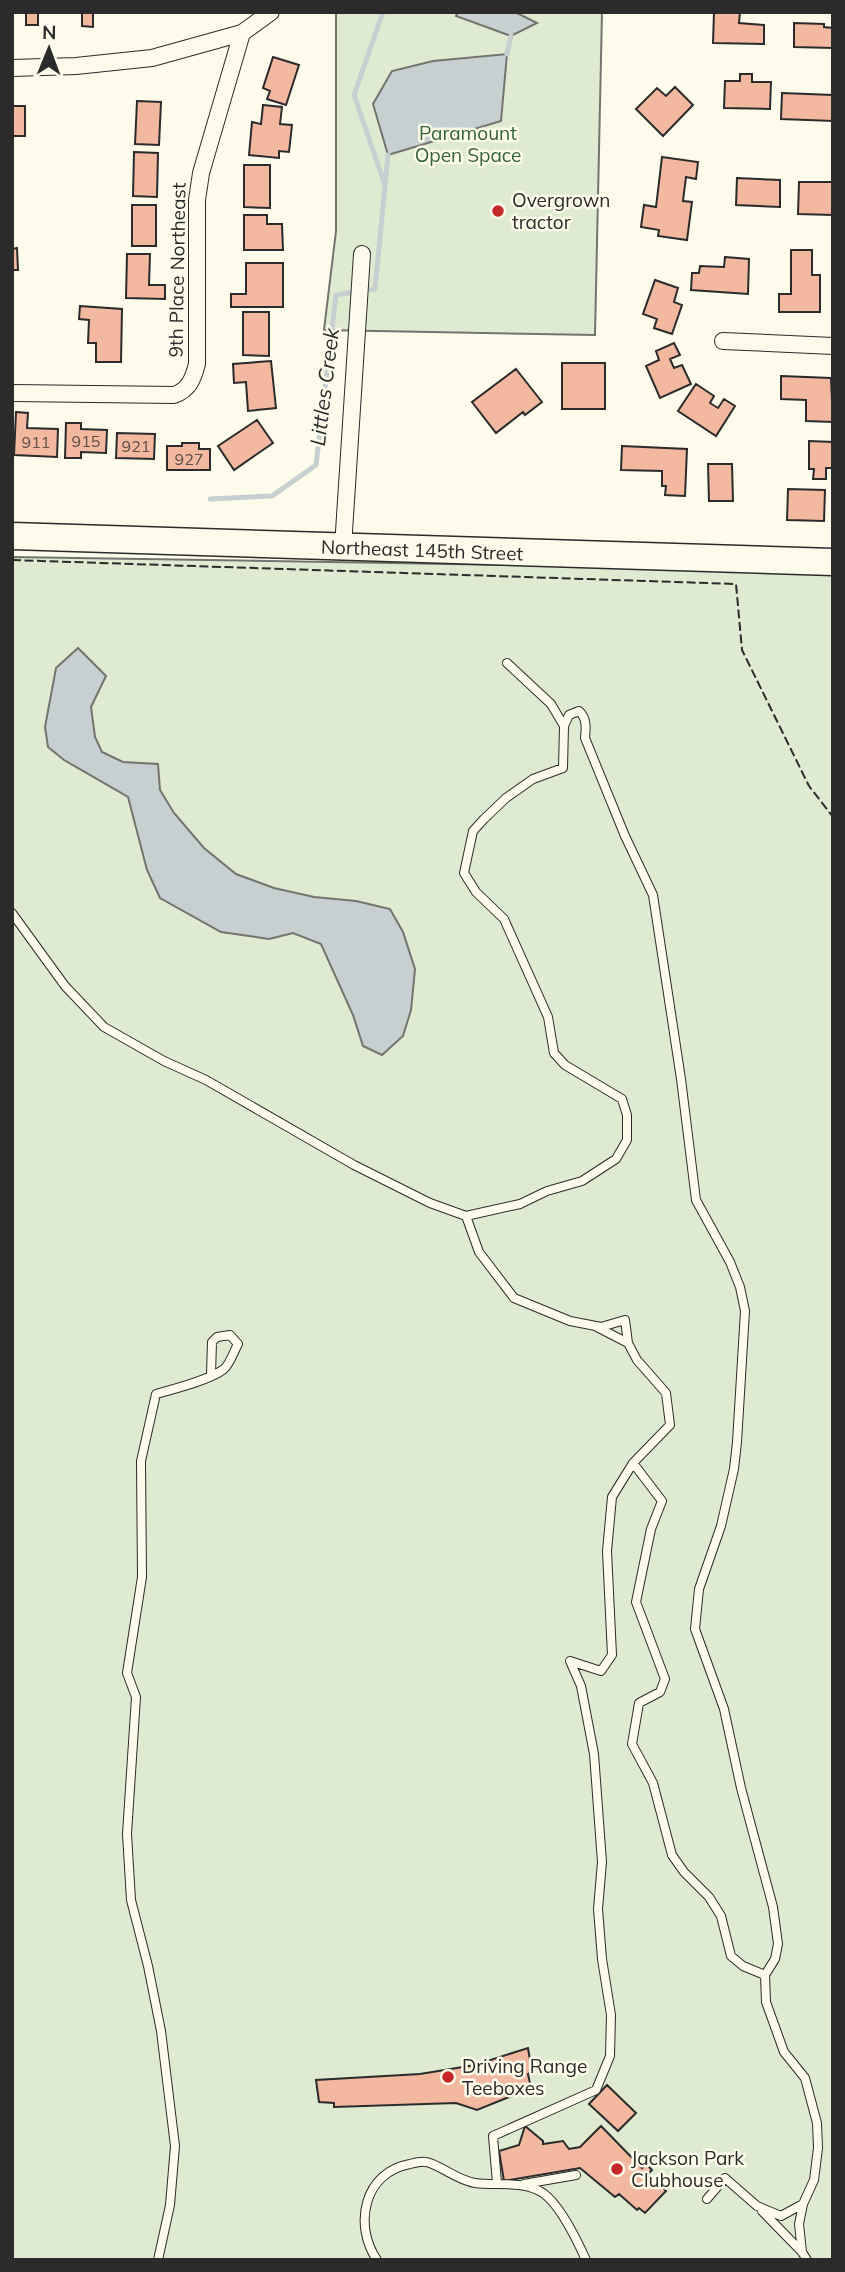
<svg xmlns="http://www.w3.org/2000/svg" width="845" height="2272" font-family="Mulish,sans-serif">
<rect width="100%" height="100%" fill="#fdfbea"/>
<path fill="#deebd1" stroke="#74746e" stroke-width="2" d="M 336,12 L 602,12 L 595,335 L 324,330 L 336,231 Z
M 12,557 L 833,570 L 833,2260 L 12,2260 Z"/>
<path fill="#c7d0d0" stroke="#74746e" stroke-width="2" d="M 458,12 L 515,12 L 537,23 L 511,36 L 456,16 Z
M 507,54 L 501,121 L 388,155 L 373,104 L 392,71 L 433,61 Z
M 78,648 L 106,676 L 91,707 L 95,737 L 102,752 L 123,762 L 158,764 L 160,790 L 174,813 L 204,848 L 236,874 L 274,888 L 314,897 L 356,901 L 390,909 L 403,932 L 415,969 L 411,1010 L 403,1036 L 382,1055 L 363,1046 L 353,1015 L 321,944 L 293,933 L 269,939 L 221,932 L 160,898 L 147,870 L 128,797 L 64,760 L 48,747 L 45,727 L 56,668 Z"/>
<g fill="none" stroke-linecap="round" stroke-linejoin="round">
<path stroke="#c7d0d0" stroke-width="5" d="M 383,12 L 354,95 L 385,185
M 507,54 L 511,36
M 371,290 L 375,289 L 388,155
M 210,499 L 272,496 L 316,465 L 336,295 L 353,292"/>
</g>
<path fill="#f2b8a0" stroke="#2b2b2b" stroke-width="2" d="M 26,12 L 38,12 L 38,25 L 26,25 Z
M 82,12 L 93,12 L 93,27 L 82,26 Z
M 714,12 L 740,12 L 739,23 L 764,25 L 764,44 L 713,43 Z
M 794,23 L 824,24 L 824,27 L 833,28 L 833,48 L 794,47 Z
M 273,57 L 299,65 L 286,105 L 267,99 L 270,91 L 263,88 Z
M 740,74 L 752,74 L 752,82 L 771,82 L 770,109 L 724,108 L 725,81 L 740,81 Z
M 675,87 L 693,105 L 663,136 L 636,109 L 657,88 L 666,96 Z
M 782,93 L 833,95 L 833,121 L 781,119 Z
M 137,101 L 161,102 L 159,145 L 135,144 Z
M 263,105 L 282,107 L 280,124 L 292,125 L 289,152 L 279,151 L 279,158 L 249,155 L 252,122 L 261,124 Z
M 12,106 L 25,106 L 25,136 L 12,136 Z
M 134,152 L 158,153 L 157,197 L 133,196 Z
M 662,157 L 698,162 L 696,179 L 686,177 L 683,201 L 692,202 L 687,240 L 658,236 L 659,230 L 641,227 L 644,205 L 656,207 Z
M 244,165 L 270,165 L 270,208 L 244,207 Z
M 737,178 L 780,180 L 780,207 L 736,205 Z
M 799,182 L 833,182 L 833,215 L 798,214 Z
M 132,205 L 156,205 L 156,246 L 132,246 Z
M 244,215 L 267,215 L 267,224 L 282,224 L 283,250 L 244,250 Z
M 17,248 L 18,270 L 12,270 L 12,249 Z
M 791,250 L 812,250 L 812,275 L 820,275 L 820,312 L 779,312 L 779,294 L 791,294 Z
M 127,254 L 150,254 L 149,285 L 165,285 L 165,299 L 126,298 Z
M 725,257 L 749,259 L 748,294 L 691,290 L 692,273 L 699,273 L 700,266 L 724,267 Z
M 246,263 L 283,263 L 283,307 L 231,307 L 231,294 L 246,294 Z
M 655,280 L 678,288 L 674,302 L 682,305 L 672,334 L 654,328 L 657,319 L 643,314 Z
M 80,306 L 122,309 L 121,362 L 96,362 L 96,343 L 88,343 L 89,320 L 79,319 Z
M 243,312 L 269,312 L 269,356 L 243,355 Z
M 674,343 L 680,355 L 670,359 L 674,368 L 682,365 L 691,384 L 660,398 L 646,366 L 659,360 L 656,351 Z
M 271,361 L 276,408 L 248,411 L 246,382 L 234,383 L 233,364 Z
M 562,363 L 605,363 L 605,409 L 562,409 Z
M 516,369 L 542,402 L 525,415 L 523,412 L 496,433 L 472,402 Z
M 781,376 L 831,378 L 833,422 L 806,421 L 806,400 L 781,399 Z
M 696,384 L 714,396 L 710,403 L 718,408 L 724,399 L 735,406 L 716,436 L 678,411 Z
M 16,412 L 28,413 L 27,428 L 58,429 L 57,457 L 14,455 Z
M 257,420 L 273,443 L 234,470 L 218,446 Z
M 66,423 L 81,423 L 81,429 L 107,430 L 106,453 L 81,452 L 81,458 L 65,458 Z
M 117,433 L 155,434 L 154,459 L 116,458 Z
M 809,441 L 833,442 L 833,468 L 826,468 L 826,479 L 813,479 L 814,469 L 809,469 Z
M 182,443 L 199,443 L 199,449 L 210,449 L 210,470 L 167,470 L 167,446 L 182,446 Z
M 622,446 L 687,449 L 685,496 L 665,495 L 666,486 L 662,486 L 662,471 L 621,470 Z
M 708,464 L 732,464 L 733,501 L 709,501 Z
M 788,489 L 825,490 L 824,521 L 787,520 Z
M 528,2048 L 532,2072 L 528,2074 L 531,2088 L 477,2110 L 456,2103 L 334,2107 L 334,2103 L 319,2102 L 316,2080 L 420,2074 L 475,2065 Z
M 607,2085 L 636,2113 L 618,2131 L 589,2104 Z
M 525,2126 L 543,2141 L 543,2144 L 563,2141 L 569,2149 L 580,2147 L 601,2126 L 642,2168 L 646,2164 L 652,2170 L 648,2174 L 666,2191 L 645,2213 L 639,2208 L 637,2210 L 619,2194 L 615,2197 L 580,2168 L 504,2181 L 499,2151 L 519,2145 Z"/>
<g fill="none" stroke-linecap="round" stroke-linejoin="round">
<defs>
<path id="service" d="M 507,663 L 551,704 L 564,726
M 12,913 L 65,986 L 104,1027 L 164,1061 L 206,1080 L 354,1165 L 430,1203 L 466,1216 L 520,1204 L 547,1191 L 582,1181 L 616,1159 L 627,1140 L 627,1115 L 622,1099 L 565,1065 L 554,1053 L 548,1017 L 504,919 L 476,892 L 464,873 L 473,831 L 484,819 L 506,798 L 533,779 L 563,768 L 564,726 L 569,715 L 579,711 C 587,718 586,728 585,738 L 625,836 L 653,895 L 681,1079 L 696,1200 L 730,1262 L 740,1287 L 745,1311 L 737,1442 L 734,1469 L 721,1526 L 699,1589 L 695,1629 L 724,1709 L 741,1788 L 773,1907 L 778,1944 L 775,1959 L 765,1975 L 766,2002 L 784,2052 L 805,2078 L 817,2123 L 818,2148 L 814,2180 L 803,2204 L 781,2216 L 757,2206 L 725,2178 L 707,2199
M 466,1216 L 479,1252 L 514,1298 L 570,1321 L 601,1327 L 625,1320 L 628,1343
M 633,1463 L 662,1501 L 651,1529 L 636,1602 L 665,1679 L 660,1692 L 639,1703 L 632,1744 L 653,1783 L 672,1855 L 684,1872 L 709,1897 L 721,1916 L 731,1956 L 743,1966 L 765,1975
M 497,2183 L 493,2136 L 596,2090 L 610,2056 L 611,2015 L 602,1959 L 598,1909 L 602,1862 L 594,1754 L 581,1686 L 570,1661 L 601,1671 L 612,1655 L 607,1551 L 612,1497 L 633,1463 L 670,1425 L 666,1393 L 637,1360 L 628,1343 L 595,1326
M 524,2184 L 576,2175
M 762,2211 L 802,2252 L 807,2260
M 802,2252 L 799,2224 L 803,2204
M 158,2260 L 170,2205 L 175,2146 L 161,2031 L 148,1966 L 131,1900 L 127,1834 L 136,1697 L 127,1673 L 142,1577 L 141,1461 L 156,1394 C 174,1389 210,1380 224,1369 C 230,1364 234,1351 238,1344 L 230,1335 L 217,1337 L 212,1342 L 211,1374
M 377,2260 C 353,2225 364,2172 410,2164 C 414,2163 422,2161 426,2162 C 439,2164 456,2180 475,2183 C 496,2186 523,2180 543,2193 C 560,2205 577,2240 586,2260"/>
<path id="minor" d="M 12,68 L 76,66 L 152,58 L 242,33 L 271,12
M 723,341 L 833,346
M 12,393 L 174,395 C 189,390 193,379 197,364 L 197,200 L 201,173 L 242,33
M 343,547 L 362,254"/>
<path id="primary" d="M 12,536 L 833,562"/>
</defs>
<use href="#service" stroke="#2b2b2b" stroke-width="10"/>
<use href="#minor" stroke="#2b2b2b" stroke-width="18"/>
<use href="#primary" stroke="#2b2b2b" stroke-width="29"/>
<use href="#service" stroke="#fdfbea" stroke-width="8"/>
<use href="#minor" stroke="#fdfbea" stroke-width="16"/>
<use href="#primary" stroke="#fdfbea" stroke-width="26"/>
<path stroke="#2b2b2b" stroke-width="2" stroke-dasharray="9 3.5" stroke-linecap="butt" d="M 12,560 L 736,584 L 742,650 L 809,786 L 833,817
M 831,1948 L 833,1948"/>
</g>
<g fill="#c62828" stroke="#fdfbea" stroke-width="2.5">
<circle cx="498" cy="211" r="7"/>
<circle cx="448" cy="2077" r="7"/>
<circle cx="617" cy="2169" r="7"/>
</g>
<g text-anchor="middle" stroke-width="5" stroke-linejoin="round" paint-order="stroke">
<g font-size="16" fill="#5d4e48">
<text x="86" y="447">915</text>
<text x="36" y="448">911</text>
<text x="136" y="452">921</text>
<text x="189" y="465">927</text>
</g>
<g font-size="19" fill="#34623c" stroke="#fdfbea">
<text x="468" y="140">Paramount<tspan x="468" dy="22">Open Space</tspan></text>
</g>
<g font-size="19" fill="#2b2b2b" stroke="#fdfbea" text-anchor="start">
<text x="512" y="207">Overgrown<tspan x="512" dy="22">tractor</tspan></text>
<text x="462" y="2073">Driving Range<tspan x="462" dy="22">Teeboxes</tspan></text>
<text x="631" y="2165">Jackson Park<tspan x="631" dy="22">Clubhouse</tspan></text>
</g>
<g font-size="19" fill="#2b2b2b" stroke="#fdfbea">
<text transform="translate(177 270) rotate(-89)" y="7">9th Place Northeast</text>
<text transform="translate(422 550) rotate(2)" y="7">Northeast 145th Street</text>
</g>
<g font-size="21" font-style="italic" fill="#2b2b2b" stroke="#fdfbea">
<text transform="translate(325 387) rotate(-83)" y="7">Littles Creek</text>
</g>
</g>
<rect width="845" height="2272" fill="none" stroke="#2b2b2b" stroke-width="28"/>
<g transform="translate(49 49) rotate(1)" stroke="#fdfbea" stroke-width="5" paint-order="stroke">
<path d="M0-5L12 26L0 18L-12 26Z" fill="#2b2b2b"/>
<text y="-10" font-size="19" font-weight="bold" text-anchor="middle" fill="#2b2b2b">N</text>
</g>
</svg>
